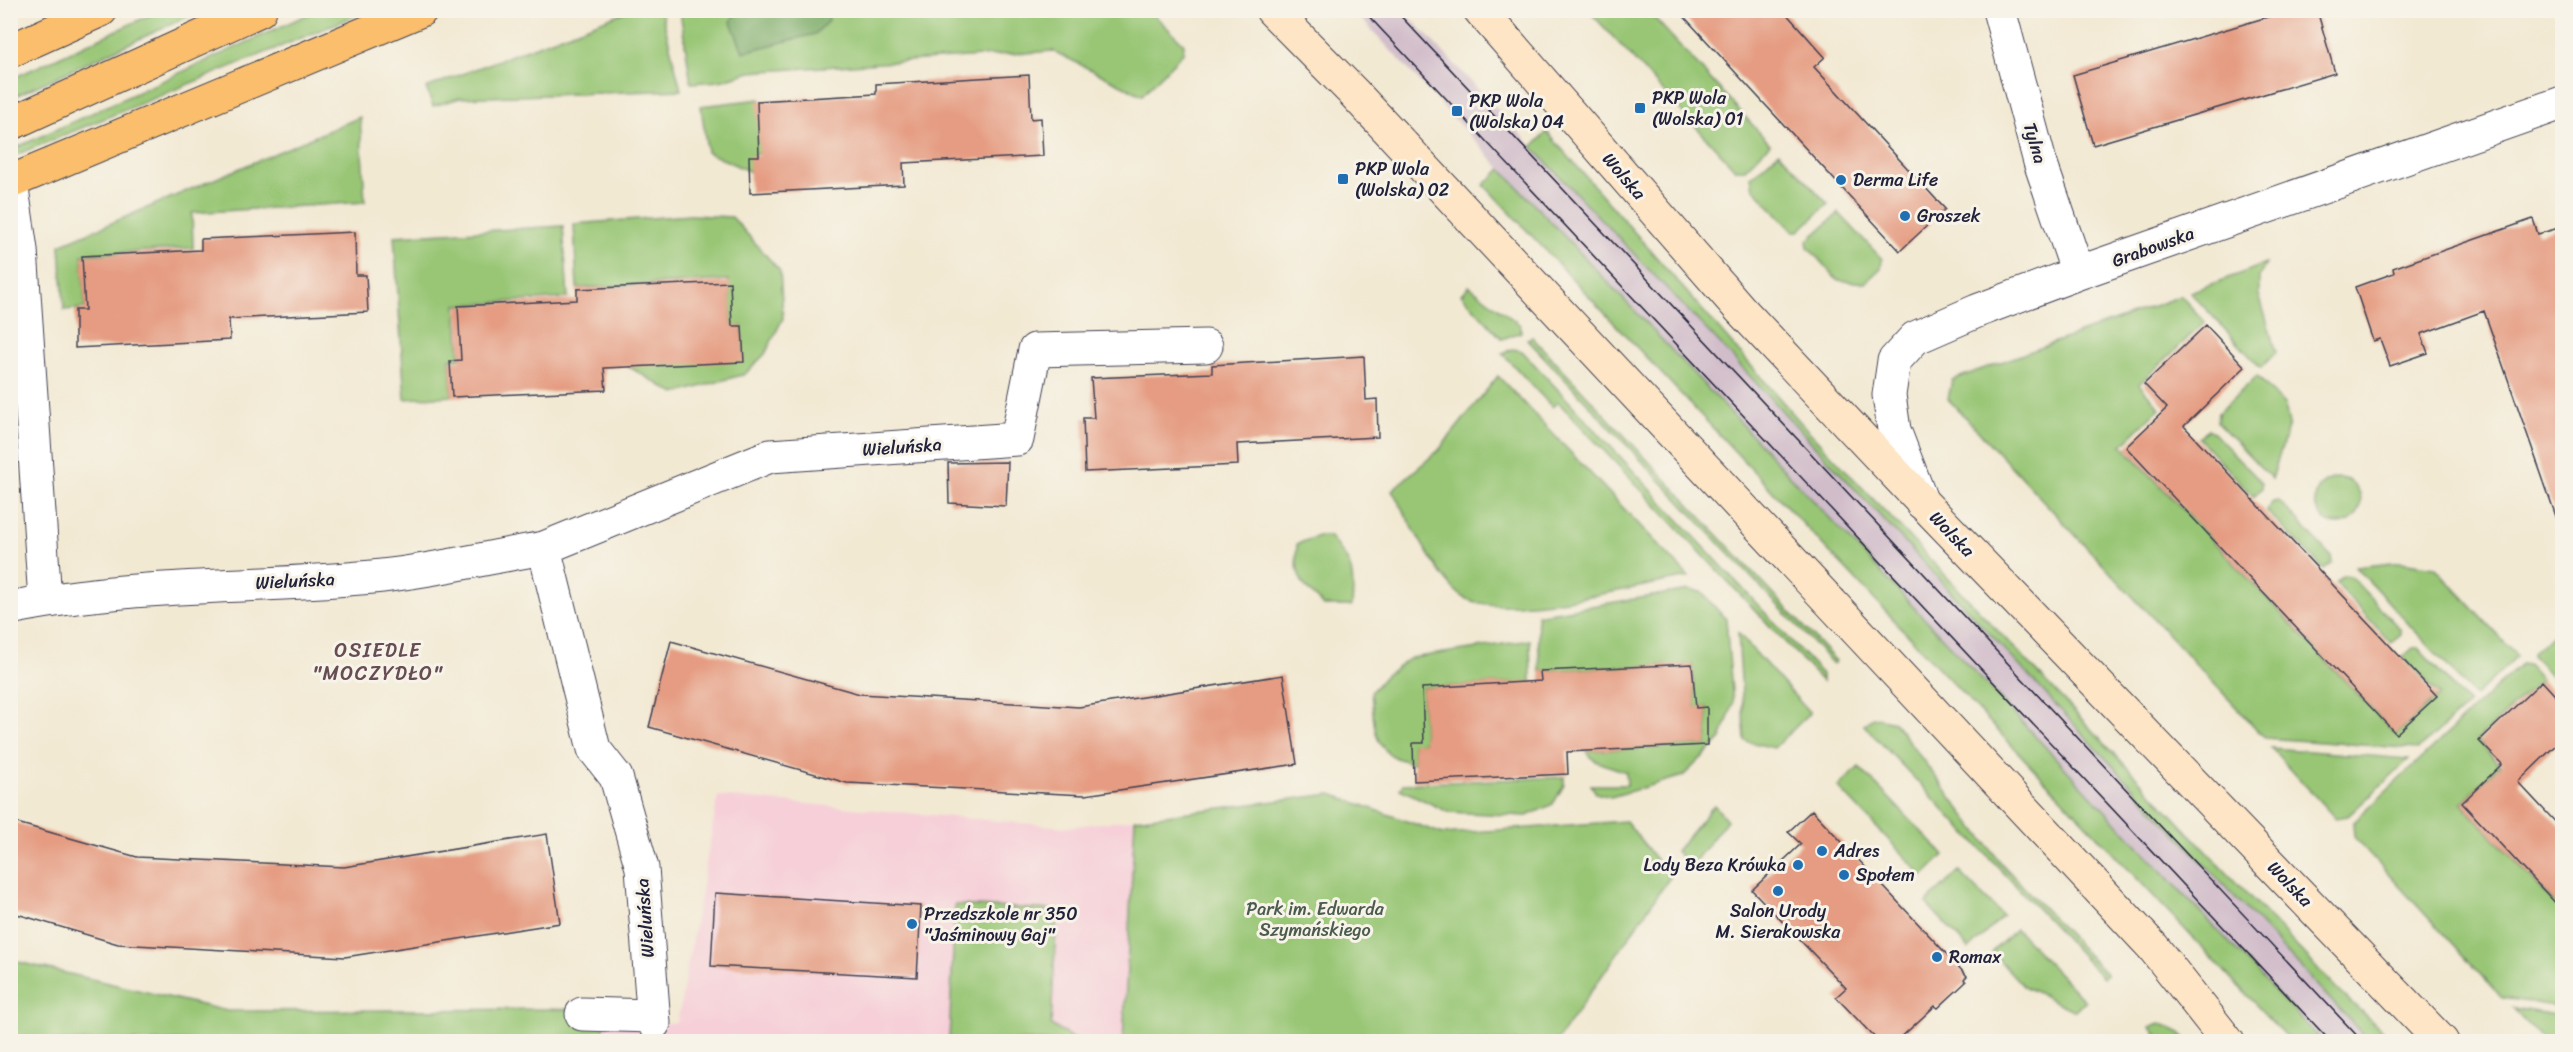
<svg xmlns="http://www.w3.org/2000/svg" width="2573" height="1052" font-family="Sriracha,sans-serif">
<rect width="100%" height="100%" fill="#f7f3e8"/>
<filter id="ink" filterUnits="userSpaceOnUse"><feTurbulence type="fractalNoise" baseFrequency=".0167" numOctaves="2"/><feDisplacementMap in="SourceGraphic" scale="12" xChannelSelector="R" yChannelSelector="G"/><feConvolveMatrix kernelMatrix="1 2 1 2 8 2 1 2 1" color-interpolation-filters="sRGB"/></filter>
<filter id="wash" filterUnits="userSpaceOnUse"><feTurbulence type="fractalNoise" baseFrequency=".008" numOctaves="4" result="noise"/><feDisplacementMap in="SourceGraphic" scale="24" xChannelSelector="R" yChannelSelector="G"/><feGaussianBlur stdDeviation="1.35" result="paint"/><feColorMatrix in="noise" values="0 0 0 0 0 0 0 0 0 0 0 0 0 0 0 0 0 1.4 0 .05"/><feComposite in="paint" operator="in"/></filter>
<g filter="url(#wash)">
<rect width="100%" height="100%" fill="#f2e9d3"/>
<path fill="#f6cfd8" d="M 718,796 L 1066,827 L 1135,819 L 1123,1041 L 605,1042 L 603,1021 L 677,1023 Z"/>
<path fill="#d1bdca" d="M 1354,11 L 1404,11 L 1719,343 L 2369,1041 L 2322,1041 L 1756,443 Z"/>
<path fill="#98c674" stroke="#5d7458" stroke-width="1.5" d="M 161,10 L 200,11 L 11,98 L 11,79 Z
M 661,10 L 681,90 L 460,98 L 433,106 L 426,88 L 627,11 Z
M 315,11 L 367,11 L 11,157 L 11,150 Z
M 680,11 L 1150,11 L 1184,44 L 1183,53 L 1142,95 L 1053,51 L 750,72 L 720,81 L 691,83 Z
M 1589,11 L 1648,11 L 1770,144 L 1745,169 L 1735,169 Z
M 760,99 L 763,153 L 754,154 L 755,174 L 707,152 L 701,106 Z
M 360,117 L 365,202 L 192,213 L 193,248 L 82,255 L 85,308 L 64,310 L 60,245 Z
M 1547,132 L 1802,424 L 2339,991 L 2393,1041 L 2369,1041 L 1719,343 L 1532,147 Z
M 1779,152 L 1828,204 L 1799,231 L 1793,231 L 1753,188 L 1751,177 Z
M 1501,169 L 2322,1041 L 2290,1041 L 1484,185 Z
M 1839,213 L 1882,259 L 1881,268 L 1865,283 L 1837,280 L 1808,247 L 1807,241 Z
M 690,215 L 732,217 L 780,271 L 783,318 L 765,354 L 745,374 L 675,394 L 626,365 L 743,359 L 742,326 L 732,327 L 729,280 L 577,288 L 574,224 Z
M 563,226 L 568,298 L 456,305 L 460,358 L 450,359 L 452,396 L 405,399 L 394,236 Z
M 2266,264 L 2259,277 L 2259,295 L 2276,352 L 2261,368 L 2190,292 Z
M 1469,286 L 1520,325 L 1521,332 L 1502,339 L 1461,294 Z
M 2181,296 L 2205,322 L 2139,384 L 2160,408 L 2122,445 L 2396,735 L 2439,695 L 2403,657 L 2413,648 L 2418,648 L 2469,704 L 2418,749 L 2265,738 L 1948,399 L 1952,380 Z
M 1532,337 L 1836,661 L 1833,664 L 1527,339 Z
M 1513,349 L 1522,351 L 1822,674 L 1822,681 L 1558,402 L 1552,407 L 1502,353 Z
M 1498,376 L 1689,577 C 1643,585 1499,621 1463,597 C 1438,580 1408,518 1392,490 L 1439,450 Z
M 2257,376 L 2285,405 L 2289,424 L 2272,479 L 2217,422 L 2218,413 Z
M 2208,429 L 2213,432 L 2262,483 L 2262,488 L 2254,497 L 2199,438 Z
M2315 501a23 23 0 1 1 46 0a23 23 0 1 1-46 0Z
M 2279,501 L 2331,556 L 2332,563 L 2324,570 L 2266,510 L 2273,502 Z
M 1318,536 L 1329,536 C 1352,562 1355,571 1352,606 L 1324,606 C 1301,584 1294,577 1297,544 Z
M 2401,562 L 2435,567 L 2517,656 L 2475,696 L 2356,567 Z
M 2344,575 L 2350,576 L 2400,629 L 2401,635 L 2391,643 L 2336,583 Z
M 1689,590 L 1701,592 L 1726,619 L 1733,704 L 1721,739 L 1683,776 L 1611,797 L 1596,793 L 1591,785 L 1627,785 L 1626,772 L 1595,761 L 1586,751 L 1707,745 L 1707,707 L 1696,708 L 1692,664 L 1540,671 L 1537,615 Z
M 2562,625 L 2562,687 L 2533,657 L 2533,653 Z
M 1738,633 L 1810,713 L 1774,748 L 1745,741 Z
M 1530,640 L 1531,682 L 1422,688 L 1424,743 L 1413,744 L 1414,763 C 1371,756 1375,728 1371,692 L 1386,675 L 1411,658 Z
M 2521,664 L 2528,665 L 2541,680 L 2477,740 L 2500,765 L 2461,803 L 2562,911 L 2562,1007 L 2502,998 L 2354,837 L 2353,823 Z
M 1873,717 L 1894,722 L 2001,863 L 2107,975 L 2103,978 L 1864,725 Z
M 2271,748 L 2409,759 L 2348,816 L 2335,818 Z
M 1859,767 L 1944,855 L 1923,876 L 1838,787 Z
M 1564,777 L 1564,785 L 1553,804 L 1527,816 L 1448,812 L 1400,789 L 1403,784 Z
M 1331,794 L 1443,834 L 1626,821 L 1670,877 L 1557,1041 L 1123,1041 L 1135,819 Z
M 1714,805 L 1727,820 L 1690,867 L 1676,851 Z
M 1959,871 L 2003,916 L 1969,949 L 1926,903 Z
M 955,905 L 1057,910 L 1051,1025 L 1077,1041 L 949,1041 Z
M 2016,929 L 2085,1001 L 2075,1011 L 2023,986 L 1992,952 Z
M 10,960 L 227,1011 L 569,1009 L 603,1021 L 605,1041 L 11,1041 Z
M 2513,1008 L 2562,1016 L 2562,1041 L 2544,1041 Z
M 2160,1023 L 2181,1033 L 2187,1041 L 2163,1041 L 2150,1027 Z"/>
<path fill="#7aab66" stroke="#4e6650" stroke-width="1.5" d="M 736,10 L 828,11 L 829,20 L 815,34 L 743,52 L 731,22 Z"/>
<g id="blocks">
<path fill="#e59c82" d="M 1678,10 L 1783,10 L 1825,57 L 1814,67 L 1945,209 L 1900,251 Z
M 2291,10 L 2317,10 L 2335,73 L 2093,145 L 2073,75 Z
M 1029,75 L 1031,119 L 1041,118 L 1043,156 L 903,163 L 904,185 L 750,193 L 749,156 L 759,156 L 757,101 L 876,94 L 876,84 Z
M 2533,219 L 2538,234 L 2562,227 L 2562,521 L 2558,522 L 2484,311 L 2421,334 L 2428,353 L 2390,366 L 2380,339 L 2373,341 L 2355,287 L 2394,273 L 2393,268 Z
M 355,232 L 356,275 L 366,275 L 368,312 L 229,319 L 230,340 L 75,348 L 75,310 L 85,310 L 82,256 L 201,250 L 201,239 Z
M 730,282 L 732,326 L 742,326 L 744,362 L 604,368 L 606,390 L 452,397 L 450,361 L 461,360 L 458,306 L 577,300 L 577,289 Z
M 2206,325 L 2245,367 L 2184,426 L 2437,696 L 2396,734 L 2126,447 L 2167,408 L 2144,384 Z
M 1364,356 L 1366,400 L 1377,399 L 1378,437 L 1237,444 L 1238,465 L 1085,472 L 1083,418 L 1094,418 L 1091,378 L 1212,373 L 1212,365 Z
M 1008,462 L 1006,506 L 949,503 L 948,463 Z
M 671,641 L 860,694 L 1079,707 L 1283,675 L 1297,764 L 1085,795 L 847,783 L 649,727 Z
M 1692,664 L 1696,708 L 1707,707 L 1707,745 L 1567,752 L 1568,774 L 1414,781 L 1413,743 L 1424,743 L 1422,688 L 1541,681 L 1540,671 Z
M 2542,681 L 2562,703 L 2562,739 L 2518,782 L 2562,829 L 2562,910 L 2462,803 L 2502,764 L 2479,741 Z
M 1812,810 L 1967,976 L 1964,979 L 1966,982 L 1938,1008 L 1935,1006 L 1897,1041 L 1878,1041 L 1836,997 L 1846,988 L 1752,890 L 1801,844 L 1788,832 Z
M 10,821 L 137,857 L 344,867 L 547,834 L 560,923 L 345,957 L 118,944 L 10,912 Z
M 715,893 L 921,906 L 917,977 L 711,966 Z"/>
</g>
</g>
<g filter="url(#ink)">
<use href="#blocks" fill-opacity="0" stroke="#414052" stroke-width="1.5"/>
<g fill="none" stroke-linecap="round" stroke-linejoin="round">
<defs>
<path id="street" d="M 1999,10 L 2040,162 L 2078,273
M 11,182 L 21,250 L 45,600
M 1922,503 L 1894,430 L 1889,395 L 1894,361 L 1915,338 L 1977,311 L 2078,273 L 2562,103
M 10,608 C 133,582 258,589 382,576 C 436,570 490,557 544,548
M 582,1014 L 653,1016
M 654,1023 L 642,868 L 616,777 L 594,749 L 544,548 L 770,456 L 1017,439 L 1035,350 L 1206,346"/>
<path id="secondary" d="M 1272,10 L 1353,92 L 2153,947 L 2228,1042
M 1480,10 L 1740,309 L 1923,503 L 2442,1042"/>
<path id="primary" d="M 10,51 L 101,10
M 10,124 L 260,10
M 10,182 L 421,10"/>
</defs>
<use href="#street" stroke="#414052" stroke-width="35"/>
<use href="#secondary" stroke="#414052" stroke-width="35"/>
<use href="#primary" stroke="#414052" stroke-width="35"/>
<use href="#street" stroke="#fff" stroke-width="33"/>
<use href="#secondary" stroke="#fde5c5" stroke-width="33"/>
<use href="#primary" stroke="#fabe6d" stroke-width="33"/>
<path stroke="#22223b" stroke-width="1.5" d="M 1363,10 L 2331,1042
M 1395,10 L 2363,1042"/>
</g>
</g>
<g fill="#1f6fb2" stroke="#f7f3e8" stroke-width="2">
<rect x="1634" y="102" width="12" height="12" rx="3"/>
<rect x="1451" y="105" width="12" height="12" rx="3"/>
<rect x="1337" y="173" width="12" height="12" rx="3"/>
<circle cx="1841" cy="180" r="6"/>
<circle cx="1905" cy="216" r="6"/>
<circle cx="1822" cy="851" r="6"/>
<circle cx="1798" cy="865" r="6"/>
<circle cx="1844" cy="875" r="6"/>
<circle cx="1778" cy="891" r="6"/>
<circle cx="912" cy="924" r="6"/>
<circle cx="1937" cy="957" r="6"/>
</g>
<g text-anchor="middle" stroke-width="6" stroke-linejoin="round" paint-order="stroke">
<g font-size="18" fill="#22223b" stroke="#f7f3e8" text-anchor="start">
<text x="1652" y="104">PKP Wola<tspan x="1652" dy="21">(Wolska) 01</tspan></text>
<text x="1469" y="107">PKP Wola<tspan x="1469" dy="21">(Wolska) 04</tspan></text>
<text x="1355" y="175">PKP Wola<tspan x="1355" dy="21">(Wolska) 02</tspan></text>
<text x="1853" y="186">Derma Life</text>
<text x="1917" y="222">Groszek</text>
<text x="1834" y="857">Adres</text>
<text x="1786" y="871" text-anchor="end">Lody Beza Krówka</text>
<text x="1856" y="881">Społem</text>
<text x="1778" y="917" text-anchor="middle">Salon Urody<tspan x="1778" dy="21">M. Sierakowska</tspan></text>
<text x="924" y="920">Przedszkole nr 350<tspan x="924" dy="21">"Jaśminowy Gaj"</tspan></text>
<text x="1949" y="963">Romax</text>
</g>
<g font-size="18" fill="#22223b" stroke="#f7f3e8">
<text transform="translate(2035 143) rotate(74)" y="6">Tylna</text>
<text transform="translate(1624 176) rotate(49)" y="6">Wolska</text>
<text transform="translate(2153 247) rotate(-20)" y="6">Grabowska</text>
<text transform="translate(902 447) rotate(-4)" y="6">Wieluńska</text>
<text transform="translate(1952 534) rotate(46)" y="6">Wolska</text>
<text transform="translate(295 581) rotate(-3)" y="6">Wieluńska</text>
<text transform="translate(2290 884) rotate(46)" y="6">Wolska</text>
<text transform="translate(645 918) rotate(-94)" y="6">Wieluńska</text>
</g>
<g font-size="18" fill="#4b5b4f" stroke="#f7f3e8">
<text x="1315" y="915">Park im. Edwarda<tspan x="1315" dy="21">Szymańskiego</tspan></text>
</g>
<g font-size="20" letter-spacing="1.5" fill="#664d54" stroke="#f7f3e8">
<text x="378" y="657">OSIEDLE<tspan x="378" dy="23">"MOCZYDŁO"</tspan></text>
</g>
</g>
<rect width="2573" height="1052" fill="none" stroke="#f7f3e8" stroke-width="36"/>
</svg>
